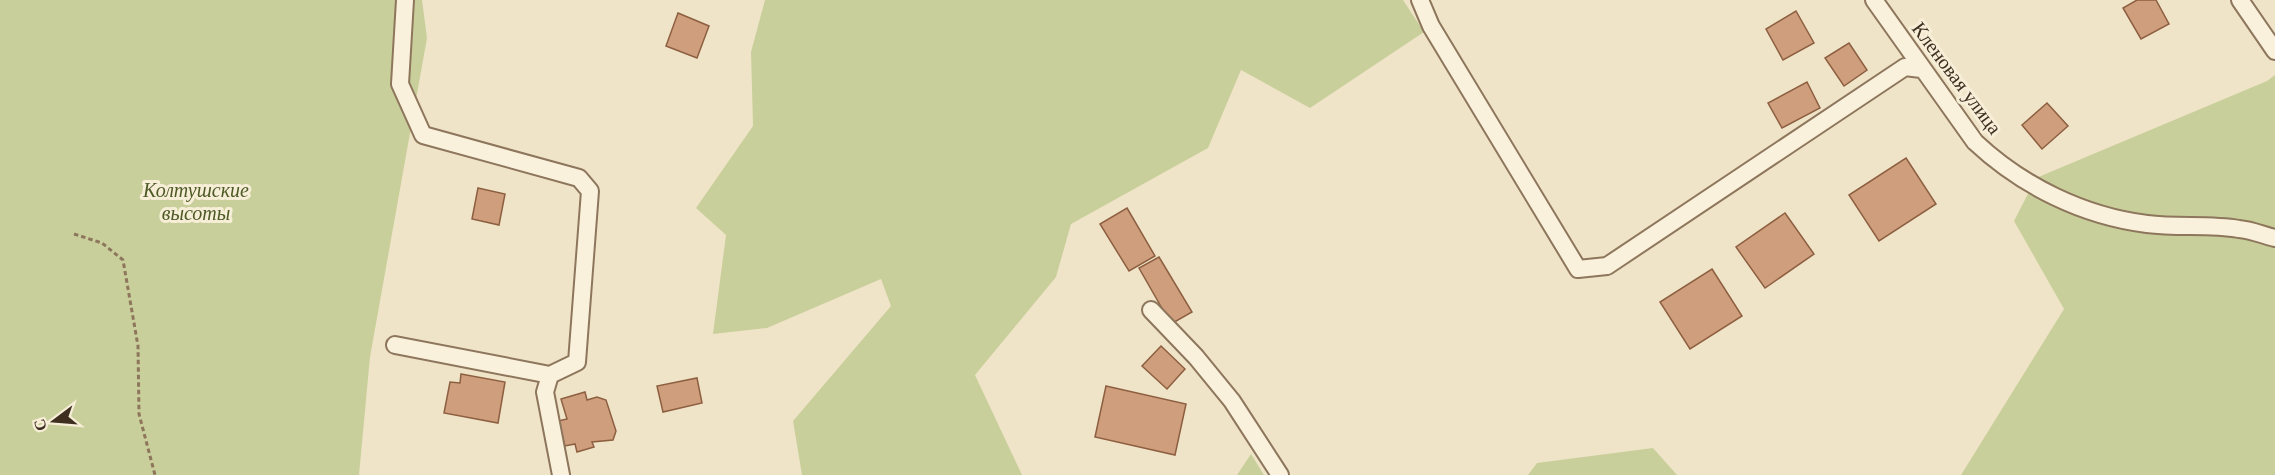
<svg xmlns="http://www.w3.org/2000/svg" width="2275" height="475" font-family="'Times New Roman',serif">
<rect width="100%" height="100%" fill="#f0e4c8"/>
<path fill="#c9cf9b" d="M 0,0 L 422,0 L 427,38 L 370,357 L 359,475 L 0,475 Z
M 765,0 L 1403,0 L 1424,32 L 1310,108 L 1241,70 L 1208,148 L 1071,224 L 1056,277 L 975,375 L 1022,475 L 802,475 L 793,421 L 891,306 L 881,279 L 767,328 L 713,334 L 726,235 L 696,208 L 753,126 L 751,52 Z
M 2275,75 L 2275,475 L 1961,475 L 2064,309 L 2014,221 L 2036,178 L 2267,81 Z
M 1653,448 L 1677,475 L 1528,475 L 1537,463 Z
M 1251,454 L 1264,475 L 1237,475 Z"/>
<path fill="#cf9f7d" stroke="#8d5f41" stroke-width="1.5" d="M 2137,0 L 2156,0 L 2169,24 L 2141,39 L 2123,8 Z
M 1796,11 L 1814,43 L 1783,60 L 1766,29 Z
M 678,13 L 709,26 L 697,58 L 666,46 Z
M 1849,43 L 1867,70 L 1844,86 L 1825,58 Z
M 1807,82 L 1820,108 L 1782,128 L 1768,103 Z
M 2047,103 L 2068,126 L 2042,149 L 2022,125 Z
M 1906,158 L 1936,204 L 1879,241 L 1849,195 Z
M 478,188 L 505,194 L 499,225 L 472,219 Z
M 1127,208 L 1155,256 L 1129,271 L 1100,224 Z
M 1785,213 L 1814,254 L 1765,288 L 1736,247 Z
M 1159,257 L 1192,312 L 1171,324 L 1139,268 Z
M 1712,269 L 1742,316 L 1690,349 L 1660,302 Z
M 1161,346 L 1185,369 L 1167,389 L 1142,366 Z
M 461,374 L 505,382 L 498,423 L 444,413 L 450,382 L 460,383 Z
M 697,378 L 702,403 L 663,412 L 657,386 Z
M 1106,386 L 1186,404 L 1175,455 L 1095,437 Z
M 585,392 L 587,400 L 597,397 L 606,400 L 616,431 L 613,440 L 592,442 L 594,447 L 577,452 L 575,444 L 565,446 L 558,421 L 567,419 L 561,399 Z"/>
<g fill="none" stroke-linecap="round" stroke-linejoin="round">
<defs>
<path id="minor" d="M 405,0 L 400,84 L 423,135 L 579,178 L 590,191 L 577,362 L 550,375 L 545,392 L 561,475
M 1420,0 L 1431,26 L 1578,269 L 1607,266 L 1905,67 L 1921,69
M 1874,0 L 1975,142 C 2022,186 2083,216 2147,224 C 2178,228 2209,224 2239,229 C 2251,230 2263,235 2275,238
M 2240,0 L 2275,51
M 1151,310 L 1196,357 L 1232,401 L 1280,475
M 395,345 L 550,375"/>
</defs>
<use href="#minor" stroke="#8d765c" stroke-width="20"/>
<path stroke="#8d765c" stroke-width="3" stroke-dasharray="4.5 3" stroke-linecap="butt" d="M 74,234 L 102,243 L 123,260 L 138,346 L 139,414 L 155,475"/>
<use href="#minor" stroke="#faf1dc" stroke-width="16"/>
</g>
<g text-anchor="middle" stroke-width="6" stroke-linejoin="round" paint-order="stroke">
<g font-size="20" fill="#3d2e20" stroke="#f7eed8">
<text transform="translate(1957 78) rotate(53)" y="7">Кленовая улица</text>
</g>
<g font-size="20" font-style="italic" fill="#4d5a26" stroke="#f7eed8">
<text x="196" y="197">Колтушские<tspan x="196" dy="23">высоты</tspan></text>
</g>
</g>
<g transform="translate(54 421) rotate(254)" stroke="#f7eed8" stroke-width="4.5" paint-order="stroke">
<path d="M0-4.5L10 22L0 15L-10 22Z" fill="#3d2e20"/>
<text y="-9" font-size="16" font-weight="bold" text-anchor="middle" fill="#3d2e20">С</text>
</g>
</svg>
